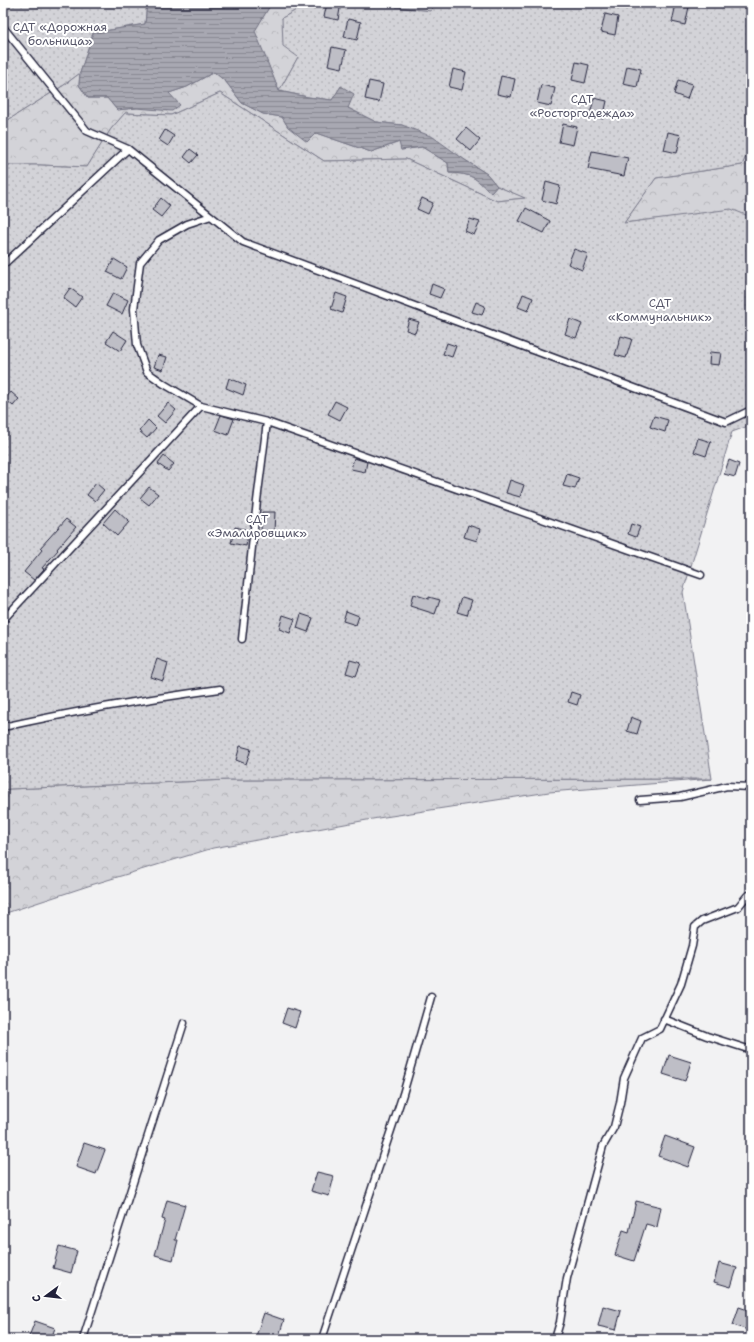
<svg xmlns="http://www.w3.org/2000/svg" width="754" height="1342" font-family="'Shantell Sans',sans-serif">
<defs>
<pattern id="forest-crowns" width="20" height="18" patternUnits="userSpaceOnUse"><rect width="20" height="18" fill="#d3d3d8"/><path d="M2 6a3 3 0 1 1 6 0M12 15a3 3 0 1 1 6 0" fill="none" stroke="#b5b5ba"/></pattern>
<pattern id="garden-dots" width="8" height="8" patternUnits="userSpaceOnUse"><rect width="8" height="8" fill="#d3d3d8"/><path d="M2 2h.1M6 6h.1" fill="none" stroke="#b5b5ba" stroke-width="1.8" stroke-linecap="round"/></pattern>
<pattern id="water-rules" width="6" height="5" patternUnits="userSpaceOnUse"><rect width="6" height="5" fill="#a8a8b2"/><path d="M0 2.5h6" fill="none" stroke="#888892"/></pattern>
</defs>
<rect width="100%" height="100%" fill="#f2f2f3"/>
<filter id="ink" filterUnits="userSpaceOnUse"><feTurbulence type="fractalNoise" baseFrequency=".025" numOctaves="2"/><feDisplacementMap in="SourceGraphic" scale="8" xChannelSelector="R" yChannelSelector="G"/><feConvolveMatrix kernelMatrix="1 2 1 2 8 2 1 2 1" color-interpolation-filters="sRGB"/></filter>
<g filter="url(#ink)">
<path fill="url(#forest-crowns)" stroke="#7a7a8a" d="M 273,3 L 309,3 L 282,18 L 298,57 L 279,91 L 254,31 L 271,4 Z
M 395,3 L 433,3 L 432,11 L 396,7 Z
M 214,72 L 226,82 L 242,103 L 263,114 L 282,117 L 288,127 L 316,133 L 371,152 L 400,142 L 401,150 L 422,147 L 448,163 L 449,173 C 473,174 474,177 491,193 L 497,186 L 526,198 L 497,201 L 406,159 L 324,161 L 220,93 L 171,115 L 125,113 L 111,129 L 87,167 L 40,165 L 3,165 L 3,123 L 64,85 L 80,73 L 79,85 L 88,98 L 107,98 L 117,110 L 136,108 L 169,93 L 187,87 Z
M 751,145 L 751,217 L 731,210 L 624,223 L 656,178 L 742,165 Z
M 712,779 L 549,792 L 378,818 L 213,848 L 91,885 L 3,914 L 3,791 L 9,789 L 228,780 Z"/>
<path fill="url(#garden-dots)" stroke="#7a7a8a" d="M 3,3 L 147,3 L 145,24 L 93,33 L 80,73 L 64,85 L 3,123 Z
M 309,3 L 395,3 L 396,7 L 431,11 L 433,3 L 751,3 L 751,145 L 742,165 L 656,178 L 624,223 L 731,209 L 751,217 L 751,425 L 732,432 L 683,592 L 712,779 L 228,780 L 9,789 L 3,791 L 3,165 L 40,165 L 87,167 L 111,129 L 125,113 L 171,115 L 220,93 L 324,161 L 406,159 L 497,201 L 525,198 L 497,186 L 487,174 L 465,160 L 402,125 L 376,122 L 348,108 L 341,87 L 332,100 L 308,97 L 279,91 L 298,57 L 283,46 L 282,18 Z"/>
<path fill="url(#water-rules)" stroke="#727282" d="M 147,3 L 273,3 L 271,4 L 255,31 L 279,91 L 308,97 L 332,100 L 341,86 L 354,94 L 348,108 L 376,122 L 402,125 L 433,137 L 465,160 L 487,174 L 497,186 L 491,193 C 474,177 473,174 449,173 L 448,163 L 422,147 L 401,150 L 399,142 L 371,152 L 316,133 L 307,142 L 288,127 L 282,117 L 263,114 L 242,103 L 226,82 L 214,72 L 187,87 L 169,93 L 180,105 L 172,111 L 136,108 L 117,110 L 107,98 L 88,98 L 79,85 L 80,73 L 93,33 L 145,24 Z"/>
<path fill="#bebec6" stroke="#22223b" d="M 327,3 L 341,3 L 338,20 L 324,17 Z
M 676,4 L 689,7 L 685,25 L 672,22 Z
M 605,14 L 618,17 L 615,35 L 601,32 Z
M 348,19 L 361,22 L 357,40 L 344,37 Z
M 332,47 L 346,50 L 342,68 L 328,65 Z
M 576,62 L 589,65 L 585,83 L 572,80 Z
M 627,66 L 641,69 L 637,87 L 623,84 Z
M 453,69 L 466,72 L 462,90 L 449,87 Z
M 501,76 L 515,79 L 511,97 L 497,94 Z
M 678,80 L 692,84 L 687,99 L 674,94 Z
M 369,81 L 383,84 L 379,102 L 365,99 Z
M 541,85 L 555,88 L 551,106 L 537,103 Z
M 594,98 L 607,101 L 603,119 L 590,115 Z
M 563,124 L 577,127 L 573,145 L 559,142 Z
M 466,128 L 480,140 L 471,151 L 457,139 Z
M 165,130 L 174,136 L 168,146 L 159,140 Z
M 668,132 L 681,135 L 677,153 L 664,150 Z
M 190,149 L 198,155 L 191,163 L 184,157 Z
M 592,151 L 628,158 L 624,176 L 588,169 Z
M 546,182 L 560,186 L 556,204 L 542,200 Z
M 161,198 L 170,206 L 161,217 L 152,210 Z
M 422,198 L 433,203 L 428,214 L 417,209 Z
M 526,208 L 550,221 L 544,233 L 519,221 Z
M 470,219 L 480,222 L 474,235 L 465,231 Z
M 574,249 L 588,254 L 582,270 L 568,264 Z
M 114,259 L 127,267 L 121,279 L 107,272 Z
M 432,284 L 444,289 L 440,298 L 429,294 Z
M 70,288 L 82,297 L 75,307 L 63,298 Z
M 113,293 L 128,300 L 122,314 L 106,306 Z
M 336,293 L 347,297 L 342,313 L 331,309 Z
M 523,294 L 533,298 L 528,311 L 518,307 Z
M 476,302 L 485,306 L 482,315 L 472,312 Z
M 409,319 L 419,322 L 415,333 L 406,330 Z
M 570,319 L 582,324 L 576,338 L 565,334 Z
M 113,331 L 127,340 L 120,351 L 106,342 Z
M 621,336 L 632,339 L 626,358 L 615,355 Z
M 447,343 L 456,346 L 452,357 L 443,354 Z
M 710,352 L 721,353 L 719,365 L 709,364 Z
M 158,355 L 167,357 L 163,370 L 154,367 Z
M 229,378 L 246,385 L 243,395 L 226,388 Z
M 11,392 L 19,399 L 13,406 L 5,399 Z
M 335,401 L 347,407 L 340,420 L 328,414 Z
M 168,403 L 176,410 L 165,423 L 157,416 Z
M 221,415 L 234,419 L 228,435 L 215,430 Z
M 654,416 L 668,420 L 665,432 L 650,427 Z
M 148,420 L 156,428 L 147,438 L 139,431 Z
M 698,438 L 711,442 L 706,456 L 694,452 Z
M 164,456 L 174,464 L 168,471 L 158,464 Z
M 354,458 L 367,462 L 365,472 L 351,469 Z
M 729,460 L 739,464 L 735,477 L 724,474 Z
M 567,474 L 579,478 L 575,489 L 563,486 Z
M 510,480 L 524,485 L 520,497 L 506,493 Z
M 96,483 L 104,490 L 95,501 L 87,495 Z
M 149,487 L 158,494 L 149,505 L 140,498 Z
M 115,509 L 129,522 L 117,536 L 103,523 Z
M 262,512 L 275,512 L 274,532 L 261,531 Z
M 66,519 L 76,527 L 57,549 L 58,550 L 42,568 L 44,569 L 34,580 L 24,572 L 42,550 L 40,548 Z
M 631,524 L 640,527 L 636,537 L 628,534 Z
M 468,525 L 480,529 L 477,541 L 464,537 Z
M 235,527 L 249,530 L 246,546 L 231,543 Z
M 413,594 L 429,599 L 429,597 L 440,600 L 435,614 L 410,606 Z
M 462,597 L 472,600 L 467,615 L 457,612 Z
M 346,611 L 359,616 L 356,625 L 343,621 Z
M 301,614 L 313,618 L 308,632 L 297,628 Z
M 283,615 L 295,619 L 290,633 L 279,629 Z
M 157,659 L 168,663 L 163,681 L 151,677 Z
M 350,660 L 361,663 L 356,676 L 346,673 Z
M 571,692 L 580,695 L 577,705 L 568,702 Z
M 631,717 L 641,721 L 637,734 L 627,731 Z
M 240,746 L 251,749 L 246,764 L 236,760 Z
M 287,1008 L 300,1012 L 295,1028 L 282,1023 Z
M 669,1055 L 691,1062 L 685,1081 L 663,1074 Z
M 665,1136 L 695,1147 L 688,1167 L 658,1156 Z
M 84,1143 L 105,1150 L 96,1174 L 76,1167 Z
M 317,1172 L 334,1176 L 329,1196 L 311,1191 Z
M 167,1200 L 185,1205 L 175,1240 L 178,1240 L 173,1260 L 155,1255 L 165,1220 L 162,1219 Z
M 636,1201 L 661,1207 L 657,1227 L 646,1224 L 634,1261 L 615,1255 L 623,1230 L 629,1232 Z
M 59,1246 L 77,1251 L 71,1273 L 53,1268 Z
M 719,1263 L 737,1268 L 731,1287 L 714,1282 Z
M 603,1306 L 621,1311 L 616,1330 L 598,1326 Z
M 739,1307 L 751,1311 L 751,1331 L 733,1325 Z
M 264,1313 L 284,1320 L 278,1339 L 255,1339 Z
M 35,1321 L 55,1328 L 51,1339 L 28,1339 Z"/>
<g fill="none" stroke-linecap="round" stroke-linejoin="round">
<defs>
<path id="service" d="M 3,27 L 87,131 L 128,149 L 243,242 L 726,422 L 751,410
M 211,216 L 187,224 L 159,240 L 140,263 L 134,309 L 137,345 L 147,372 L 164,384 L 201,406 L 267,422 L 701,575
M 3,265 L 128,149
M 3,620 L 201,406
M 242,639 L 257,501 L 267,422
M 3,727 C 75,711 147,699 220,689
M 640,800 L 680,797 L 727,786 L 751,787
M 664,1019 L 707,1036 L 751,1050
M 83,1339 L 184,1023
M 322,1339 L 403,1094 L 431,997
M 555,1339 L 560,1322 L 567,1278 L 603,1146 L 614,1127 L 620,1103 L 624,1078 L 642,1038 L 660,1029 L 681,984 L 692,946 L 695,927 L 702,921 L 738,907 L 747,896 L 751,894"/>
</defs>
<use href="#service" stroke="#22223b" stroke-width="9"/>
<use href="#service" stroke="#fff" stroke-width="6"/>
</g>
</g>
<g text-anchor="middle" stroke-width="4" stroke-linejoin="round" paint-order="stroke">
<g font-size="12" fill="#57576a" stroke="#fff">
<text x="60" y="31">СДТ «Дорожная<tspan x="60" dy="14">больница»</tspan></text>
<text x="582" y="103">СДТ<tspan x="582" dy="14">«Росторгодежда»</tspan></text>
<text x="660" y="307">СДТ<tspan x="660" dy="14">«Коммунальник»</tspan></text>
<text x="257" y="523">СДТ<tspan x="257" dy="14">«Эмалировщик»</tspan></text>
</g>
</g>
<rect width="754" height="1342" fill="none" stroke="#fff" stroke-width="16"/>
<rect x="8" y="8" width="738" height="1326" fill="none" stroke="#22223b" stroke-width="1.5" filter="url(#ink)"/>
<g transform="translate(46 1296) rotate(255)" stroke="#ffffff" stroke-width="3" paint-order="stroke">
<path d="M0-3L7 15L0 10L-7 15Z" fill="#22223b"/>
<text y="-6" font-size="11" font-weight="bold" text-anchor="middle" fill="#22223b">С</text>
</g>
</svg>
